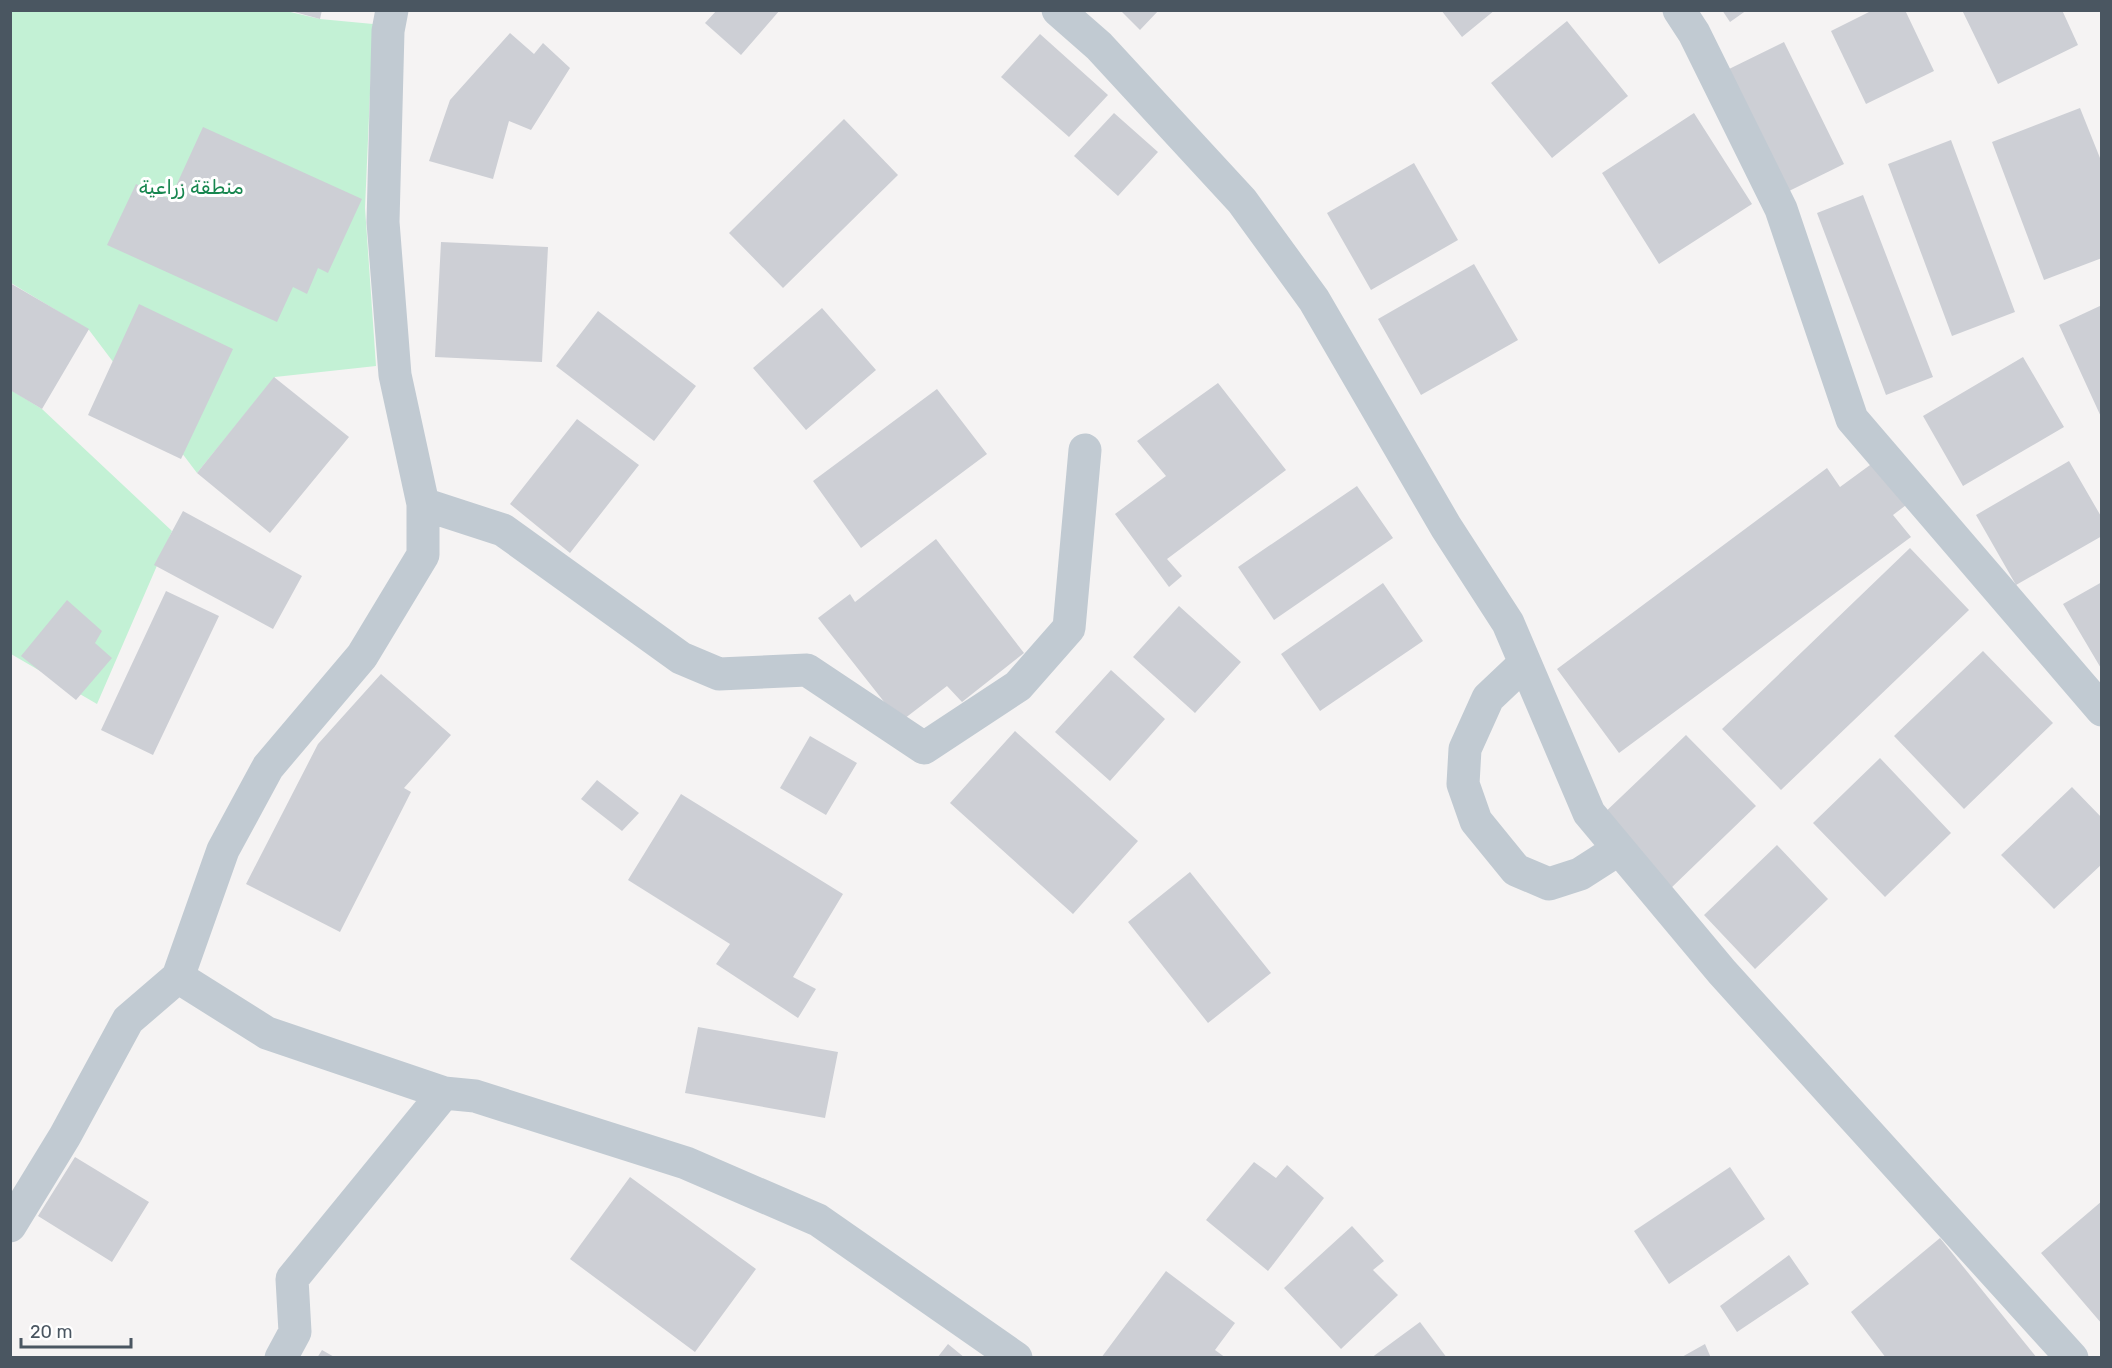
<svg xmlns="http://www.w3.org/2000/svg" width="2112" height="1368" font-family="Rubik,'Noto Sans Arabic',sans-serif">
<rect width="100%" height="100%" fill="#f5f3f3"/>
<path fill="#c3f1d5" d="M 282,10 L 320,19 L 373,24 L 365,208 L 376,366 L 275,377 L 197,473 L 89,330 L 11,283 L 11,11 Z
M 11,390 L 42,409 L 172,531 L 97,704 L 11,654 Z"/>
<path fill="#cdcfd5" d="M 287,10 L 322,10 L 320,19 Z
M 717,10 L 780,10 L 741,55 L 705,23 Z
M 1120,10 L 1159,10 L 1140,30 Z
M 1441,10 L 1495,10 L 1462,37 Z
M 1722,10 L 1747,10 L 1730,22 Z
M 1873,10 L 1905,10 L 1934,71 L 1866,104 L 1831,31 Z
M 1962,10 L 2062,10 L 2078,45 L 1998,84 Z
M 1567,21 L 1628,96 L 1552,158 L 1491,83 Z
M 510,33 L 534,54 L 543,43 L 570,68 L 531,130 L 509,121 L 493,179 L 429,161 L 450,100 Z
M 1040,34 L 1108,95 L 1069,137 L 1001,77 Z
M 1784,42 L 1844,164 L 1787,192 L 1727,70 Z
M 2080,108 L 2102,163 L 2102,258 L 2044,280 L 1992,142 Z
M 1114,113 L 1158,152 L 1118,196 L 1074,156 Z
M 1694,113 L 1752,204 L 1659,264 L 1602,173 Z
M 844,119 L 898,175 L 783,288 L 729,233 Z
M 203,127 L 362,199 L 328,273 L 318,268 L 307,294 L 293,287 L 277,322 L 107,245 L 136,184 L 170,199 Z
M 1951,140 L 2015,312 L 1952,336 L 1888,164 Z
M 1414,163 L 1458,240 L 1371,290 L 1327,213 Z
M 1863,195 L 1933,377 L 1886,395 L 1817,213 Z
M 441,242 L 548,247 L 542,362 L 435,357 Z
M 1474,264 L 1518,340 L 1421,395 L 1378,319 Z
M 10,283 L 89,329 L 42,409 L 10,390 Z
M 139,304 L 233,349 L 181,459 L 88,415 Z
M 2102,305 L 2102,419 L 2059,325 Z
M 822,308 L 876,370 L 806,430 L 753,368 Z
M 598,311 L 696,386 L 654,441 L 556,366 Z
M 2023,357 L 2064,427 L 1963,486 L 1923,416 Z
M 274,377 L 349,437 L 270,533 L 197,473 Z
M 1218,383 L 1286,470 L 1167,559 L 1182,576 L 1169,587 L 1115,514 L 1166,476 L 1137,441 Z
M 937,389 L 987,454 L 861,548 L 813,481 Z
M 577,419 L 639,465 L 570,553 L 510,504 Z
M 1881,457 L 1914,499 L 1893,515 L 1911,537 L 1619,753 L 1557,669 L 1827,468 L 1840,487 Z
M 2069,461 L 2102,518 L 2102,536 L 2016,585 L 1976,515 Z
M 1357,486 L 1393,538 L 1274,620 L 1238,567 Z
M 183,511 L 302,576 L 273,629 L 154,565 Z
M 936,539 L 1024,653 L 962,702 L 947,686 L 900,722 L 818,618 L 850,594 L 855,602 Z
M 1910,548 L 1969,610 L 1781,790 L 1722,729 Z
M 2102,582 L 2102,670 L 2063,604 Z
M 1383,583 L 1423,641 L 1320,711 L 1281,654 Z
M 166,591 L 219,616 L 153,755 L 101,730 Z
M 67,600 L 102,631 L 95,643 L 112,658 L 76,700 L 21,656 Z
M 1179,606 L 1241,662 L 1195,713 L 1133,657 Z
M 1983,651 L 2053,723 L 1964,809 L 1894,736 Z
M 1111,670 L 1165,719 L 1110,781 L 1055,732 Z
M 381,674 L 451,735 L 404,788 L 411,792 L 340,932 L 246,884 L 318,744 Z
M 1015,731 L 1138,841 L 1073,914 L 950,803 Z
M 1686,735 L 1756,806 L 1670,889 L 1600,817 Z
M 810,736 L 857,763 L 826,815 L 780,788 Z
M 1880,758 L 1951,833 L 1885,897 L 1813,823 Z
M 597,780 L 639,813 L 622,831 L 581,799 Z
M 2072,787 L 2102,818 L 2102,864 L 2054,909 L 2001,855 Z
M 681,794 L 843,894 L 793,977 L 816,989 L 798,1018 L 716,964 L 730,944 L 628,880 Z
M 1777,845 L 1828,899 L 1755,969 L 1704,915 Z
M 1190,872 L 1271,973 L 1208,1023 L 1128,922 Z
M 698,1027 L 838,1052 L 825,1118 L 685,1093 Z
M 75,1157 L 149,1202 L 112,1262 L 38,1216 Z
M 1254,1162 L 1276,1178 L 1287,1165 L 1324,1198 L 1268,1271 L 1206,1220 Z
M 1730,1167 L 1765,1219 L 1669,1284 L 1634,1231 Z
M 630,1177 L 756,1269 L 695,1352 L 570,1259 Z
M 2102,1201 L 2102,1324 L 2041,1253 Z
M 1352,1226 L 1384,1261 L 1373,1270 L 1398,1295 L 1341,1349 L 1284,1288 Z
M 1940,1238 L 2037,1358 L 1886,1358 L 1851,1312 Z
M 1789,1255 L 1809,1284 L 1737,1332 L 1720,1306 Z
M 1166,1271 L 1235,1323 L 1215,1350 L 1226,1358 L 1101,1358 Z
M 1420,1322 L 1447,1358 L 1371,1358 Z
M 948,1344 L 965,1358 L 937,1358 Z
M 1705,1344 L 1711,1358 L 1680,1358 Z
M 322,1350 L 336,1358 L 317,1358 Z"/>
<g fill="none" stroke-linecap="round" stroke-linejoin="round">
<path stroke="#c1cad2" stroke-width="33" d="M 1058,10 L 1099,46 L 1242,201 L 1314,300 L 1446,527 L 1508,623 L 1589,813 L 1722,972 L 2072,1358
M 1679,10 L 1694,33 L 1781,209 L 1852,419 L 2102,710
M 423,504 L 503,530 L 681,658 L 719,674 L 807,670 L 924,748 L 1018,686 L 1069,628 L 1085,450
M 1525,663 L 1488,698 L 1465,749 L 1463,784 L 1476,821 L 1516,870 L 1549,884 L 1580,874 L 1619,849
M 178,977 L 267,1033 L 444,1093 L 475,1096 L 686,1163 L 818,1220 L 1016,1358
M 10,1226 L 65,1136 L 128,1020 L 178,977 L 223,850 L 268,767 L 362,656 L 423,555 L 423,504 L 395,375 L 383,222 L 388,31 L 392,10
M 281,1358 L 295,1332 L 292,1279 L 444,1093"/>
</g>
<g text-anchor="middle" stroke-width="6" stroke-linejoin="round" paint-order="stroke">
<g font-size="20" fill="#17864f" stroke="#fff">
<text x="191" y="194">منطقة زراعية</text>
</g>
</g>
<rect width="2112" height="1368" fill="none" stroke="#4a5661" stroke-width="24"/>
<path d="M21 1338v9h110v-9" fill="none" stroke="#4a5661" stroke-width="3"/>
<text x="30" y="1338" font-size="18" fill="#4a5661" stroke="#ffffff" stroke-width="4.5" paint-order="stroke">20 m</text>
</svg>
